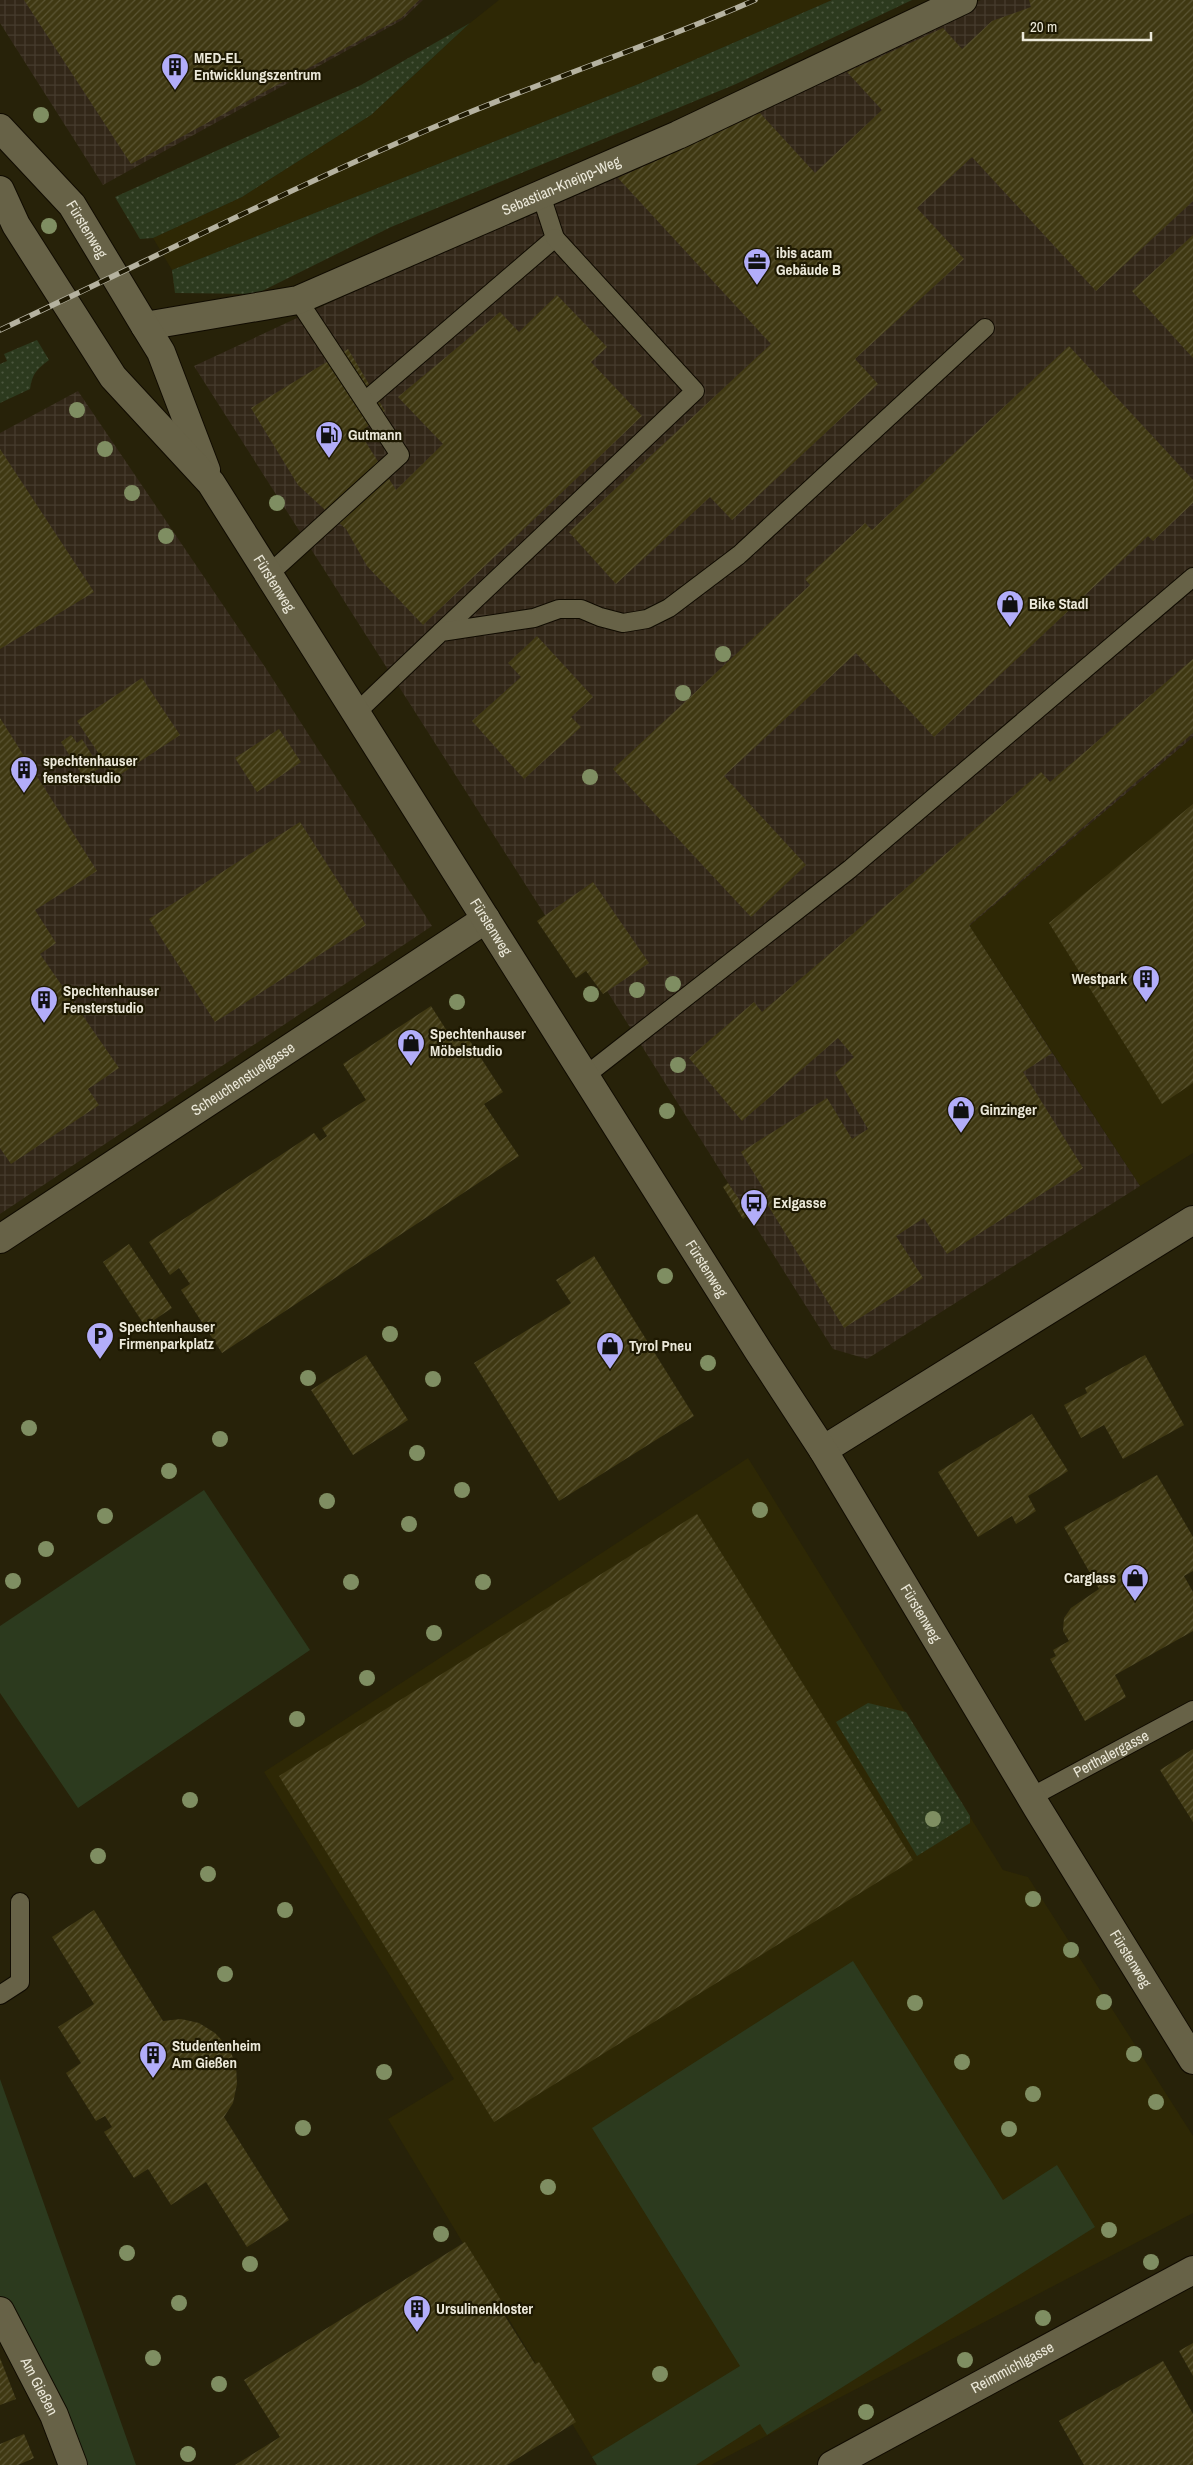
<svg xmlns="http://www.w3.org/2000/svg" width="1193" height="2465" font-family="'Archivo Narrow',sans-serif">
<defs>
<pattern id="industrial-grid" width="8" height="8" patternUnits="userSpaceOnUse" patternTransform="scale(1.25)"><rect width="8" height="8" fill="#322718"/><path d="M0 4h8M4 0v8" fill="none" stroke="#463c2e"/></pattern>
<pattern id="grass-dots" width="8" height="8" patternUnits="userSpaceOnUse" patternTransform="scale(1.25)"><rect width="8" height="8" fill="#2c3a1e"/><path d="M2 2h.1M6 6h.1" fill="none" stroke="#4b563e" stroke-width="1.8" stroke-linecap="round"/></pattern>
<pattern id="building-hatch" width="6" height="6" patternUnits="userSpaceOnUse" patternTransform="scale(1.25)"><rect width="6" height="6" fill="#3f3812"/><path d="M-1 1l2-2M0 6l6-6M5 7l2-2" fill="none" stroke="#5b5534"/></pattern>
</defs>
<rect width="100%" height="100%" fill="#272209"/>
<path fill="#2e2805" d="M 499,0 L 832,0 L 641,83 L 172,270 L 153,238 L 242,197 L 371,115 L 470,23 Z
M 1193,737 L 1193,1153 L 1140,1186 L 969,925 Z
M 748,1458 L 1003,1870 L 1028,1877 L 1193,2136 L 1193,2213 L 711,2465 L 597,2465 L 388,2119 L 454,2079 L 264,1772 Z"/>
<path fill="url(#industrial-grid)" d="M 0,0 L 423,0 L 402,20 L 103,185 L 0,23 Z
M 981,0 L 1193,0 L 1193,737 L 969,926 L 1140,1186 L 867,1359 L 833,1349 L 590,964 L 580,970 L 194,366 Z
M 78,391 L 265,667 L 432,926 L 0,1214 L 0,433 Z"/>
<path fill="url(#grass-dots)" d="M 832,0 L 912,0 L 736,84 L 391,227 L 256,294 L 175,293 L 172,270 L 641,83 Z
M 470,23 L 371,115 L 242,197 L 153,238 L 140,239 L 115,197 L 361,85 Z
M 37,340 L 49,360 C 37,369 32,374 30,389 L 0,403 L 0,364 L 7,361 L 4,354 Z
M 868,1703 L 906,1712 L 970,1816 L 970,1823 L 917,1856 L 836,1722 Z"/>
<path fill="#2c3a1e" d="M 204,1490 L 310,1650 L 78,1808 L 0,1693 L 0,1626 Z
M 853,1961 L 1003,2200 L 1057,2165 L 1095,2227 L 767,2435 L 760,2424 L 696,2465 L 597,2465 L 592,2457 L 740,2366 L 592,2128 Z
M 0,2079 L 136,2465 L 73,2465 L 0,2311 Z"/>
<path fill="url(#building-hatch)" d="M 24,0 L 419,0 L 401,18 L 131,164 Z
M 1029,0 L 1193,0 L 1193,201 L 1096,291 L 972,157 L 917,208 L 964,259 L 855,359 L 878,384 L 732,520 L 710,497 L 616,584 L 569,532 L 771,344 L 618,178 L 760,113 L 815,173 L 882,110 L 847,72 L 943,28 L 962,49 L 992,21 L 1031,7 Z
M 1193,235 L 1193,358 L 1132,291 Z
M 557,295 L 607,347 L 591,362 L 642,416 L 423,625 L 367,566 L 346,529 L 298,485 L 251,408 L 348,349 L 385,411 L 360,433 L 396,490 L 443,444 L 398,397 L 500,312 L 519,332 Z
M 1069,346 L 1193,480 L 1193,503 L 1153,541 L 1148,536 L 934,737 L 856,653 L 724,776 L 806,865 L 751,917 L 613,769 L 810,585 L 805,579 L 865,523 L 872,530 Z
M 0,449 L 94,592 L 0,649 Z
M 537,636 L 593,697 L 571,717 L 581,727 L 524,779 L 472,721 L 521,677 L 508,663 Z
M 1193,659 L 1193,733 L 969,925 L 1052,1053 L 1023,1072 L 1083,1168 L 947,1254 L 924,1218 L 896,1236 L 923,1278 L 844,1328 L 764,1199 L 768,1196 L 741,1152 L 827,1098 L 852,1139 L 868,1129 L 835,1073 L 854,1057 L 838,1038 L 742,1121 L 689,1058 L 754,1002 L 762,1012 L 1041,772 L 1050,782 Z
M 142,678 L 180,735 L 115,778 L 77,721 Z
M 0,718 L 97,871 L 35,910 L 56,943 L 40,954 L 119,1068 L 88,1089 L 99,1105 L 11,1164 L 0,1148 Z
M 279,729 L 301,762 L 257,792 L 235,758 Z
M 71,735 L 77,743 L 82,739 L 100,768 L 84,778 L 61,742 Z
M 1193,804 L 1193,1083 L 1162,1104 L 1049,923 Z
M 300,822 L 366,925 L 215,1022 L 149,919 Z
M 593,882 L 649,963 L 603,994 L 586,971 L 576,978 L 537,921 Z
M 431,1006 L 454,1042 L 466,1035 L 503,1092 L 484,1104 L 519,1156 L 222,1353 L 181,1290 L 190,1284 L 179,1268 L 170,1275 L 149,1242 L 314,1133 L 320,1141 L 327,1136 L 322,1128 L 366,1100 L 343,1064 Z
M 728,1183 L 749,1214 L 743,1219 L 723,1187 Z
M 129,1244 L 172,1308 L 145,1326 L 103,1262 Z
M 594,1256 L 694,1416 L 559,1501 L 474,1363 L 571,1303 L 556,1280 Z
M 366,1355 L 408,1420 L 353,1455 L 311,1390 Z
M 1145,1355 L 1184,1425 L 1123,1459 L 1104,1425 L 1081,1438 L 1064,1405 L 1087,1393 L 1085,1388 Z
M 1032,1414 L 1068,1471 L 1028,1496 L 1036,1511 L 1016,1524 L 1012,1516 L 978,1537 L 938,1472 Z
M 1157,1475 L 1193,1537 L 1193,1571 L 1184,1576 L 1193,1592 L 1193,1631 L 1115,1675 L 1126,1697 L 1085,1721 L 1050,1659 L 1056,1656 L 1053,1650 L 1069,1641 L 1063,1631 L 1064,1618 L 1071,1608 L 1099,1589 L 1064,1527 Z
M 697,1514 L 913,1860 L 494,2122 L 279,1776 Z
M 1193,1749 L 1193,1822 L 1160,1770 Z
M 94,1910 L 163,2021 L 181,2019 L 199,2023 L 215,2033 L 229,2048 L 236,2065 L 237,2084 L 233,2103 L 224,2117 L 289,2220 L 247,2247 L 206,2182 L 171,2205 L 148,2169 L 134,2178 L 104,2132 L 112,2127 L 105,2116 L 96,2121 L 66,2073 L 81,2063 L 58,2027 L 94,2004 L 52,1937 Z
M 465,2242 L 502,2302 L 498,2305 L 535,2364 L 539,2362 L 576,2422 L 507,2465 L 235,2465 L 280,2437 L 244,2380 Z
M 1193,2343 L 1193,2376 L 1179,2351 Z
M 0,2358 L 16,2399 L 0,2405 Z
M 1163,2361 L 1193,2414 L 1193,2465 L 1084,2465 L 1059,2421 Z
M 24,2434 L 34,2458 L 18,2465 L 0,2465 L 0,2444 Z"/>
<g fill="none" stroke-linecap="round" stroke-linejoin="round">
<defs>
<g id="service">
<path d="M 365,401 L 555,238 L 541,195"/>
<path d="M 269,574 L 400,455 L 298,300"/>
<path d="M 441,632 L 695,391 L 555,238"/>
<path d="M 356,713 L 441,632 L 534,618 L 559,609 L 581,609 L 600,617 L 623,623 L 647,619 L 669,608 L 739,555 L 985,328"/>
<path d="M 585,1076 L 850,869 L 1193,577"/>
<path id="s1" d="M 1031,1797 L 1193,1710"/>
<path d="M 0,1995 L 20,1982 L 20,1902"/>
</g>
<g id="minor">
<path id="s2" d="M 145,326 L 298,300 L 678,135 L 963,0"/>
<path id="s3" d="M 0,1239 L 486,919"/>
<path d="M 823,1450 L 1193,1220"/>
<path id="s4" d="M 0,2311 L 54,2415 L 73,2465"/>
<path id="s5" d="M 832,2465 L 1193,2270"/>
</g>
<g id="tertiary">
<path id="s6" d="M 0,128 L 72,205 L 145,326 L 161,352 L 206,470"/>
<path id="s7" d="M 0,190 L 16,225 L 113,377 L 211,483 L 759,1352 L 823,1450 L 1038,1809 L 1193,2060"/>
</g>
</defs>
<use href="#service" stroke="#100b00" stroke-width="20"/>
<use href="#minor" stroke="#100b00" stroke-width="30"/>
<use href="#tertiary" stroke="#100b00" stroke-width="30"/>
<use href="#service" stroke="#676247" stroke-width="18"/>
<use href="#minor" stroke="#676247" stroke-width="28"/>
<use href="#tertiary" stroke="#676247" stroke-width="28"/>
<defs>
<path id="rail" d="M 0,330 C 150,260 298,184 451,120 C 551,78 655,44 755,0"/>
</defs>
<use href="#rail" stroke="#b5b2a0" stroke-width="5.5"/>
<use href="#rail" stroke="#1e1902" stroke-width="4" stroke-dasharray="11" stroke-linecap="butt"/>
</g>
<g fill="#7f8e62">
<circle cx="41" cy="115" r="8"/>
<circle cx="49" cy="226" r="8"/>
<circle cx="77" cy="410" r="8"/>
<circle cx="105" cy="449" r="8"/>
<circle cx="132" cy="493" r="8"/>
<circle cx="277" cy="503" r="8"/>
<circle cx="166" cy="536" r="8"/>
<circle cx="723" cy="654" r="8"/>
<circle cx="683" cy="693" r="8"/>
<circle cx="590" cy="777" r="8"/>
<circle cx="673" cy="984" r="8"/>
<circle cx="637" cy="990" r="8"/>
<circle cx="591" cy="994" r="8"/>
<circle cx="457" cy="1002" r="8"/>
<circle cx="678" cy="1065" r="8"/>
<circle cx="667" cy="1111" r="8"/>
<circle cx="665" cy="1276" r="8"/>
<circle cx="390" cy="1334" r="8"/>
<circle cx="708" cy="1363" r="8"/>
<circle cx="308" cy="1378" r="8"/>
<circle cx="433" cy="1379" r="8"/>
<circle cx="29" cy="1428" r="8"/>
<circle cx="220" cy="1439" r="8"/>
<circle cx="417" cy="1453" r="8"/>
<circle cx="169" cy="1471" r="8"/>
<circle cx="462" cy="1490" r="8"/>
<circle cx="327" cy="1501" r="8"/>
<circle cx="760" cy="1510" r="8"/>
<circle cx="105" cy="1516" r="8"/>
<circle cx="409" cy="1524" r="8"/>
<circle cx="46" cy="1549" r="8"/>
<circle cx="13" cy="1581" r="8"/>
<circle cx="351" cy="1582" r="8"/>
<circle cx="483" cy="1582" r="8"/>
<circle cx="434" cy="1633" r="8"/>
<circle cx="367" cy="1678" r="8"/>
<circle cx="297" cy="1719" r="8"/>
<circle cx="190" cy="1800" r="8"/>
<circle cx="933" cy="1819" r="8"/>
<circle cx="98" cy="1856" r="8"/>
<circle cx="208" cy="1874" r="8"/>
<circle cx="1033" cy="1899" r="8"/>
<circle cx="285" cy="1910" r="8"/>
<circle cx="1071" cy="1950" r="8"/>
<circle cx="225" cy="1974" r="8"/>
<circle cx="1104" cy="2002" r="8"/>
<circle cx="915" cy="2003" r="8"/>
<circle cx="1134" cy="2054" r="8"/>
<circle cx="962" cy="2062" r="8"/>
<circle cx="384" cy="2072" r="8"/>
<circle cx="1033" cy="2094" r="8"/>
<circle cx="1156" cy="2102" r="8"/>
<circle cx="303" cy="2128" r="8"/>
<circle cx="1009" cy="2129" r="8"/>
<circle cx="548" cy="2187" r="8"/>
<circle cx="1109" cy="2230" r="8"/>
<circle cx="441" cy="2234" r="8"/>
<circle cx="127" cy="2253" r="8"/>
<circle cx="1151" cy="2262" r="8"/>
<circle cx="250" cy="2264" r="8"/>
<circle cx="179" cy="2303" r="8"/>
<circle cx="1043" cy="2318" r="8"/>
<circle cx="153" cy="2358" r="8"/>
<circle cx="965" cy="2360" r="8"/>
<circle cx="660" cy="2374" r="8"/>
<circle cx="219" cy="2384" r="8"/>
<circle cx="866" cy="2412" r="8"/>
<circle cx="188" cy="2454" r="8"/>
</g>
<defs>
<symbol id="building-pin" viewBox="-11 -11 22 30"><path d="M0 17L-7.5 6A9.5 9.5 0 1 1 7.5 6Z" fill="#b2adf9" stroke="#1e1902"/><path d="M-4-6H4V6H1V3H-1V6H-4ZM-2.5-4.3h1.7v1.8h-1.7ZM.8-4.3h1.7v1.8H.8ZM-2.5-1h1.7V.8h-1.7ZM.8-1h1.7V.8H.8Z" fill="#111"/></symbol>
<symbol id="office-pin" viewBox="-11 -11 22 30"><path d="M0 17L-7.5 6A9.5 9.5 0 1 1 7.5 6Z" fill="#b2adf9" stroke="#1e1902"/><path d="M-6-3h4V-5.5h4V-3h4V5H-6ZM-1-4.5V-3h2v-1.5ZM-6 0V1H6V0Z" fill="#111"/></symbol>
<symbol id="fuel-pin" viewBox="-11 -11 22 30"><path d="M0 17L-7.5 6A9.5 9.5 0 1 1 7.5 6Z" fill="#b2adf9" stroke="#1e1902"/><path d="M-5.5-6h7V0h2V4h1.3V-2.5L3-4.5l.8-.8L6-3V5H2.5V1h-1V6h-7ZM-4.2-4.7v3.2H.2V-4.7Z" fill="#111"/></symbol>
<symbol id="shop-pin" viewBox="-11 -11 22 30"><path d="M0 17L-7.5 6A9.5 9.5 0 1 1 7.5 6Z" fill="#b2adf9" stroke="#1e1902"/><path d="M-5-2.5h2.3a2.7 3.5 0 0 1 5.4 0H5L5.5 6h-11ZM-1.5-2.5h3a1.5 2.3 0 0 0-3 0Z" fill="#111"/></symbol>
<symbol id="bus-pin" viewBox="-11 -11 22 30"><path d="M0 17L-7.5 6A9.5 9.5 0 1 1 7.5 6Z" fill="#b2adf9" stroke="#1e1902"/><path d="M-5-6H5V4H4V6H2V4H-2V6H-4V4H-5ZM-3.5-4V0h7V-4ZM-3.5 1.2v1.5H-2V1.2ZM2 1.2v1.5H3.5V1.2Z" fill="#111"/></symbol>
<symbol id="parking-pin" viewBox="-11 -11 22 30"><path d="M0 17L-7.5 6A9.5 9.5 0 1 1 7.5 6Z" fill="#b2adf9" stroke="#1e1902"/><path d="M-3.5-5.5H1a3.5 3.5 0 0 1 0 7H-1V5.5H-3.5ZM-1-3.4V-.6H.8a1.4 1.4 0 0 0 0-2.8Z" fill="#111"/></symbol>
</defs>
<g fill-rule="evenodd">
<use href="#building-pin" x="159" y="51" width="32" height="43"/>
<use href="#office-pin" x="741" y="246" width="32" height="43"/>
<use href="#fuel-pin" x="313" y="419" width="32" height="43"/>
<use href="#shop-pin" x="994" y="588" width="32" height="43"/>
<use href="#building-pin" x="8" y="754" width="32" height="43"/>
<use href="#building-pin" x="1130" y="963" width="32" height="43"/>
<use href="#building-pin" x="28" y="984" width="32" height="43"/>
<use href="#shop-pin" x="395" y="1027" width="32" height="43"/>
<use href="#shop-pin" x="945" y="1094" width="32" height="43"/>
<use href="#bus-pin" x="738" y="1187" width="32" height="43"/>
<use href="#parking-pin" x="84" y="1320" width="32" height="43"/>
<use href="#shop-pin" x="594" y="1330" width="32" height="43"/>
<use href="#shop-pin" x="1119" y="1562" width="32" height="43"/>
<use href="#building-pin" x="137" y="2039" width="32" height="43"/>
<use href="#building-pin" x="401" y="2293" width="32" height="43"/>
</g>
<g text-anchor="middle" stroke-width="4.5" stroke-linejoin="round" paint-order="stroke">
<g font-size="15" font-weight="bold" fill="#ebe8d9" stroke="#1e1902" text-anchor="start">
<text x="194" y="63">MED-EL<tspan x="194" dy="17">Entwicklungszentrum</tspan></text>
<text x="776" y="258">ibis acam<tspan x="776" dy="17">Gebäude B</tspan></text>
<text x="348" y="440">Gutmann</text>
<text x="1029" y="609">Bike Stadl</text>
<text x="43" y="766">spechtenhauser<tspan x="43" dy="17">fensterstudio</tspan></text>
<text x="1127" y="984" text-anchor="end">Westpark</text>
<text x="63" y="996">Spechtenhauser<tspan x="63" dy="17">Fensterstudio</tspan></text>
<text x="430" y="1039">Spechtenhauser<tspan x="430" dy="17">Möbelstudio</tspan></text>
<text x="980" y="1115">Ginzinger</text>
<text x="773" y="1208">Exlgasse</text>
<text x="119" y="1332">Spechtenhauser<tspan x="119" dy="17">Firmenparkplatz</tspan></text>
<text x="629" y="1351">Tyrol Pneu</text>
<text x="1116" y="1583" text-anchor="end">Carglass</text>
<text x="172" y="2051">Studentenheim<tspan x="172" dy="17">Am Gießen</tspan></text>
<text x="436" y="2314">Ursulinenkloster</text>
</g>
<g font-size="15" fill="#ebe8d9" stroke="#1e1902">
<text dy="5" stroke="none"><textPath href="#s2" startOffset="442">Sebastian-Kneipp-Weg</textPath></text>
<text dy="5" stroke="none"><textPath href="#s6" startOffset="134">Fürstenweg</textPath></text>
<text dy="5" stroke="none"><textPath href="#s7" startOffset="482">Fürstenweg</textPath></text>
<text dy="5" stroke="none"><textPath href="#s7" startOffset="888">Fürstenweg</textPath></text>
<text dy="5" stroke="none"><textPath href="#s3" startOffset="291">Scheuchenstuelgasse</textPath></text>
<text dy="5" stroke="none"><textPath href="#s7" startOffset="1292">Fürstenweg</textPath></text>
<text dy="5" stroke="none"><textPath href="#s7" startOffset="1698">Fürstenweg</textPath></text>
<text dy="5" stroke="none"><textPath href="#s1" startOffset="91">Perthalergasse</textPath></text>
<text dy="5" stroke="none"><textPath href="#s7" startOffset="2102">Fürstenweg</textPath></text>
<text dy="5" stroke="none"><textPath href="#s5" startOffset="205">Reimmichlgasse</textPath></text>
<text dy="5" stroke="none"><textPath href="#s4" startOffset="85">Am Gießen</textPath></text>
</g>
</g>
<path d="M1023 32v8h128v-8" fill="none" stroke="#ebe8d9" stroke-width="2.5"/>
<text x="1030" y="32" font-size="15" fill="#ebe8d9" stroke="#1e1902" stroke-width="4" paint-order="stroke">20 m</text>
</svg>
